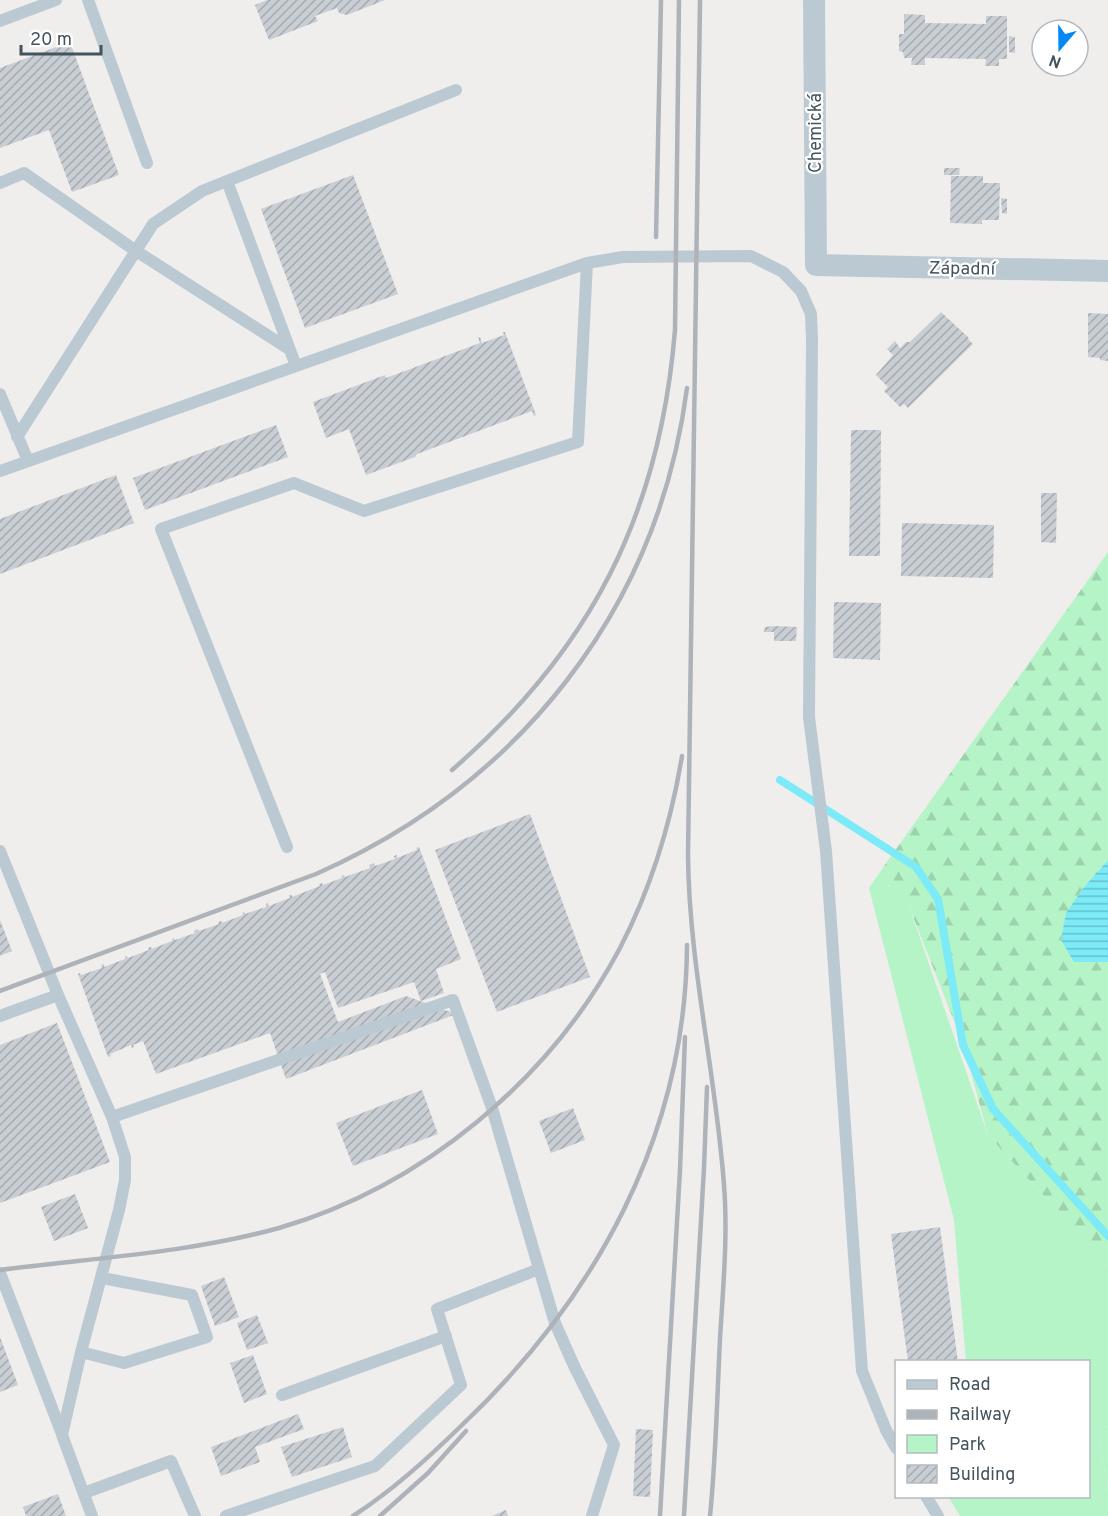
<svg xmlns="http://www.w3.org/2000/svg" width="1108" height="1516" font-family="Overpass,sans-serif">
<defs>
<pattern id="forest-firs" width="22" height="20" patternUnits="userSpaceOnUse" patternTransform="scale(1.5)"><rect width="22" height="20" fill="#b5f4c6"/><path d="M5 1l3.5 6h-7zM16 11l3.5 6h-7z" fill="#9dd3ac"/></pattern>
<pattern id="water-rules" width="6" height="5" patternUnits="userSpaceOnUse" patternTransform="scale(1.5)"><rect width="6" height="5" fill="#7cebf7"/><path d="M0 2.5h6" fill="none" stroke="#67c1cb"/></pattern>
<pattern id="building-hatch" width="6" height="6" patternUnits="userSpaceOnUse" patternTransform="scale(1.5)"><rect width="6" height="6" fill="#c8ced3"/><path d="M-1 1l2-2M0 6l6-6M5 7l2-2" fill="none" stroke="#a4aaae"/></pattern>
</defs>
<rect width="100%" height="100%" fill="#f0eded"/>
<path fill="#b5f4c6" d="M 884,866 L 909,906 L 988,1135 L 1108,1266 L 1108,1426 L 1098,1432 L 1108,1490 L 1108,1516 L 960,1516 L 949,1498 L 1088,1496 L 1088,1362 L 966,1361 L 954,1220 L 869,888 Z"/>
<path fill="url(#forest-firs)" d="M 1108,552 L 1108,860 L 1084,887 L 1074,962 L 1108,962 L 1108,1266 L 988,1135 L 963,1044 L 909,906 L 884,866 Z
M 1108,1426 L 1108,1490 L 1098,1432 Z"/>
<path fill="url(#water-rules)" d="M 1108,860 L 1108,962 L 1074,962 L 1061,940 L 1066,913 L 1084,887 Z"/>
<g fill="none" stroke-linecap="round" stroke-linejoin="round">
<path stroke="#7cebf7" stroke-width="8" d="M 780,780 L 916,867 L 938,899 L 963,1045 L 993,1109 L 1108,1236"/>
</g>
<path fill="url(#building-hatch)" d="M 267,0 L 385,0 L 347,15 L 339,13 L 337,8 L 315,16 L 318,21 L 269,40 L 255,5 Z
M 904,14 L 925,15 L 925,23 L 986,24 L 986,16 L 1007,16 L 1007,59 L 999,59 L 999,66 L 985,66 L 986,59 L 925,58 L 925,65 L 911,65 L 912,58 L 904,58 L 903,52 L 899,51 L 899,34 L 904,34 Z
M 1009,36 L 1015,37 L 1015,53 L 1009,52 Z
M 70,42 L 119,175 L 72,192 L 49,130 L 0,148 L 0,68 Z
M 944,168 L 960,168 L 959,175 L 944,175 Z
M 353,175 L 398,294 L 305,328 L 261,209 Z
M 951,176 L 983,176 L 983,183 L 1000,183 L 999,220 L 982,220 L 982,224 L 950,223 Z
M 1001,198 L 1007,199 L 1007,214 L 1002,213 Z
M 941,312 L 969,338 L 968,339 L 973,344 L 908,408 L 904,404 L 900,407 L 884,391 L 888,387 L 876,375 L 893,355 L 887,349 L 895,341 L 900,348 L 906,342 L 910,342 Z
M 1088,313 L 1108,314 L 1108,361 L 1100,360 L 1100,358 L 1088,357 Z
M 503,332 L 505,332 L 536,415 L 534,416 L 532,411 L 417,454 L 415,457 L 366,475 L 349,429 L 326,438 L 313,402 L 385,375 L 386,378 L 480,343 L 478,337 L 480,337 L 482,343 L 504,335 Z
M 276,425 L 288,457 L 145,510 L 133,478 Z
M 851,430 L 881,430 L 880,556 L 849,556 Z
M 116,475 L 134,523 L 0,574 L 0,519 Z
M 1041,493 L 1057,493 L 1056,543 L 1041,542 Z
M 902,523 L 994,525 L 993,578 L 901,576 Z
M 834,602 L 881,603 L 880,660 L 833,658 Z
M 774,626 L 797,627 L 796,641 L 774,641 L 774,632 L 764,632 L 765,627 Z
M 530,814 L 590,977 L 497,1012 L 435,850 Z
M 419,847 L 461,959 L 436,969 L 444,993 L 421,1001 L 414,982 L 338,1008 L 325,972 L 320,974 L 338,1022 L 406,996 L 456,1014 L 286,1079 L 270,1033 L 156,1074 L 143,1041 L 133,1045 L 134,1047 L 132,1048 L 131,1045 L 110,1054 L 111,1056 L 108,1057 L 78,974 L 80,973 L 81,975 L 102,968 L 101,965 L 104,964 L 104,967 L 125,959 L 125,956 L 127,956 L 128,958 L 149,950 L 148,948 L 151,947 L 152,949 L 172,941 L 172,939 L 174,938 L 175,940 L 195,933 L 194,931 L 198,929 L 199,931 L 219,924 L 218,922 L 221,921 L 222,923 L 243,915 L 242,913 L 245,912 L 245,914 L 266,907 L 266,904 L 268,903 L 269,906 L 290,898 L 289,895 L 292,895 L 292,897 L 320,886 L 319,884 L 322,883 L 323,885 L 342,878 L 341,876 L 344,875 L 345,877 L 370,868 L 369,865 L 374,863 L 375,866 L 395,859 L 394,856 L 397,855 L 397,858 L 417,850 L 416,848 Z
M 0,920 L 12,951 L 0,956 Z
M 57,1023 L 110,1162 L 0,1203 L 0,1045 Z
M 422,1090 L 438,1134 L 353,1166 L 336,1123 Z
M 573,1108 L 585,1140 L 551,1153 L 539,1121 Z
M 75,1194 L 88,1228 L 54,1241 L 41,1207 Z
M 940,1227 L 958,1362 L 908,1362 L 891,1234 Z
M 224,1277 L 239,1317 L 215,1326 L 201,1286 Z
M 257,1315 L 268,1343 L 247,1350 L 237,1323 Z
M 0,1337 L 18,1385 L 0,1392 Z
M 253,1355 L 267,1394 L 244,1403 L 230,1363 Z
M 298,1414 L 304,1429 L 255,1447 L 260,1462 L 221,1476 L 211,1447 Z
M 343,1427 L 352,1457 L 292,1477 L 281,1447 Z
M 636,1429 L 653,1430 L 650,1497 L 633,1496 Z
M 58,1494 L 66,1516 L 26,1516 L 23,1507 Z
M 506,1510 L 508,1516 L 492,1516 Z"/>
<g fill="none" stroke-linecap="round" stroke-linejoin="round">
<path stroke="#bbcad2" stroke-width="12" d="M 88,0 L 147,163
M 0,21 L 56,0
M 227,181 L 296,366
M 0,183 L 24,173 L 136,251 L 289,349
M 0,394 L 28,461
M 17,437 L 153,224 L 202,191 L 456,90
M 0,471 L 587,263 L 623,257 L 751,256 L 783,272 L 801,291 L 811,314 L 812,340 L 809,717 L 826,851 L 862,1371 L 886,1430 L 896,1448
M 287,847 L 161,529 L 294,483 L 364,511 L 578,442 L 587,263
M 0,851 L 58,995 L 112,1117 L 125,1157 L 125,1180 L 119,1210 L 81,1352 L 62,1435 L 92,1516
M 0,1016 L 58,995
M 112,1117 L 453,1000 L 492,1108 L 555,1323 L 575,1368 L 614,1445 L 592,1516
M 0,1273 L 62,1434
M 81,1352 L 124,1363 L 207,1337 L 192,1295 L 102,1278
M 282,1395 L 446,1336
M 84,1493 L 171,1461 L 195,1516
M 926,1496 L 938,1516
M 226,1516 L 375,1466 L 461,1385 L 437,1309 L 539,1269"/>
<path stroke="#bbcad2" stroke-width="22" d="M 814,0 L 816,265 L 1108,271"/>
<path stroke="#aeb3b9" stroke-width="4.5" d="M 700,0 L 688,855 C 689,966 716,1074 724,1185 C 728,1236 723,1288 720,1339 C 717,1398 716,1457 710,1516
M 656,237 L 661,0
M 452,770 C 591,650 660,514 675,330 L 679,0
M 0,991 L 316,874 C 519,784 658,610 687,388
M 0,1270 C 93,1258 189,1253 279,1228 C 423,1186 550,1080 620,948 C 651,888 671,823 682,756
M 353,1516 C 393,1490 427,1459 461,1426 C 596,1298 686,1135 687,945
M 380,1516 L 428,1473 L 466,1431
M 660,1516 L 680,1170 L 685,1037
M 684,1516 L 704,1168 L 707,1087"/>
</g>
<g text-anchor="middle" stroke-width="4.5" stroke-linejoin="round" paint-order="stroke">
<g font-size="18" fill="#43545d" stroke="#fff">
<text transform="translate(815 133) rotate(-90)" y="6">Chemická</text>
<text transform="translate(962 268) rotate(1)" y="6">Západní</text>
</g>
</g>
<rect x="895" y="1360" width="195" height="138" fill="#ffffff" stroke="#b4bbbe" stroke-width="1.5"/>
<rect x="907" y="1380" width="30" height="9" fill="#bbcad2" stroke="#b4bbbe" stroke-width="1.5"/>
<text x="949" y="1390" font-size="18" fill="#43545d">Road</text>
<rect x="907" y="1410" width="30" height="9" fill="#aeb3b9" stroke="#b4bbbe" stroke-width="1.5"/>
<text x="949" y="1420" font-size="18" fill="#43545d">Railway</text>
<rect x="907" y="1435" width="30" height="18" fill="#b5f4c6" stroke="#b4bbbe" stroke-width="1.5"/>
<text x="949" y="1450" font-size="18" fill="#43545d">Park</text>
<rect x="907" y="1465" width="30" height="18" fill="url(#building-hatch)" stroke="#b4bbbe" stroke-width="1.5"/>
<text x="949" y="1480" font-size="18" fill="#43545d">Building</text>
<g transform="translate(1060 48) rotate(200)"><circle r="28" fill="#ffffff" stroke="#b4bbbe" stroke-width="1.5"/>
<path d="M0-4.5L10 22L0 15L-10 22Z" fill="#0388f4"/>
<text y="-9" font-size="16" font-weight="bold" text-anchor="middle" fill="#43545d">N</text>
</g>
<path d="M21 45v9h80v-9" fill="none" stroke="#43545d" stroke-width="3"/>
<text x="30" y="45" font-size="18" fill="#43545d" stroke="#ffffff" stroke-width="4.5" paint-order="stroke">20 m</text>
</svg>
